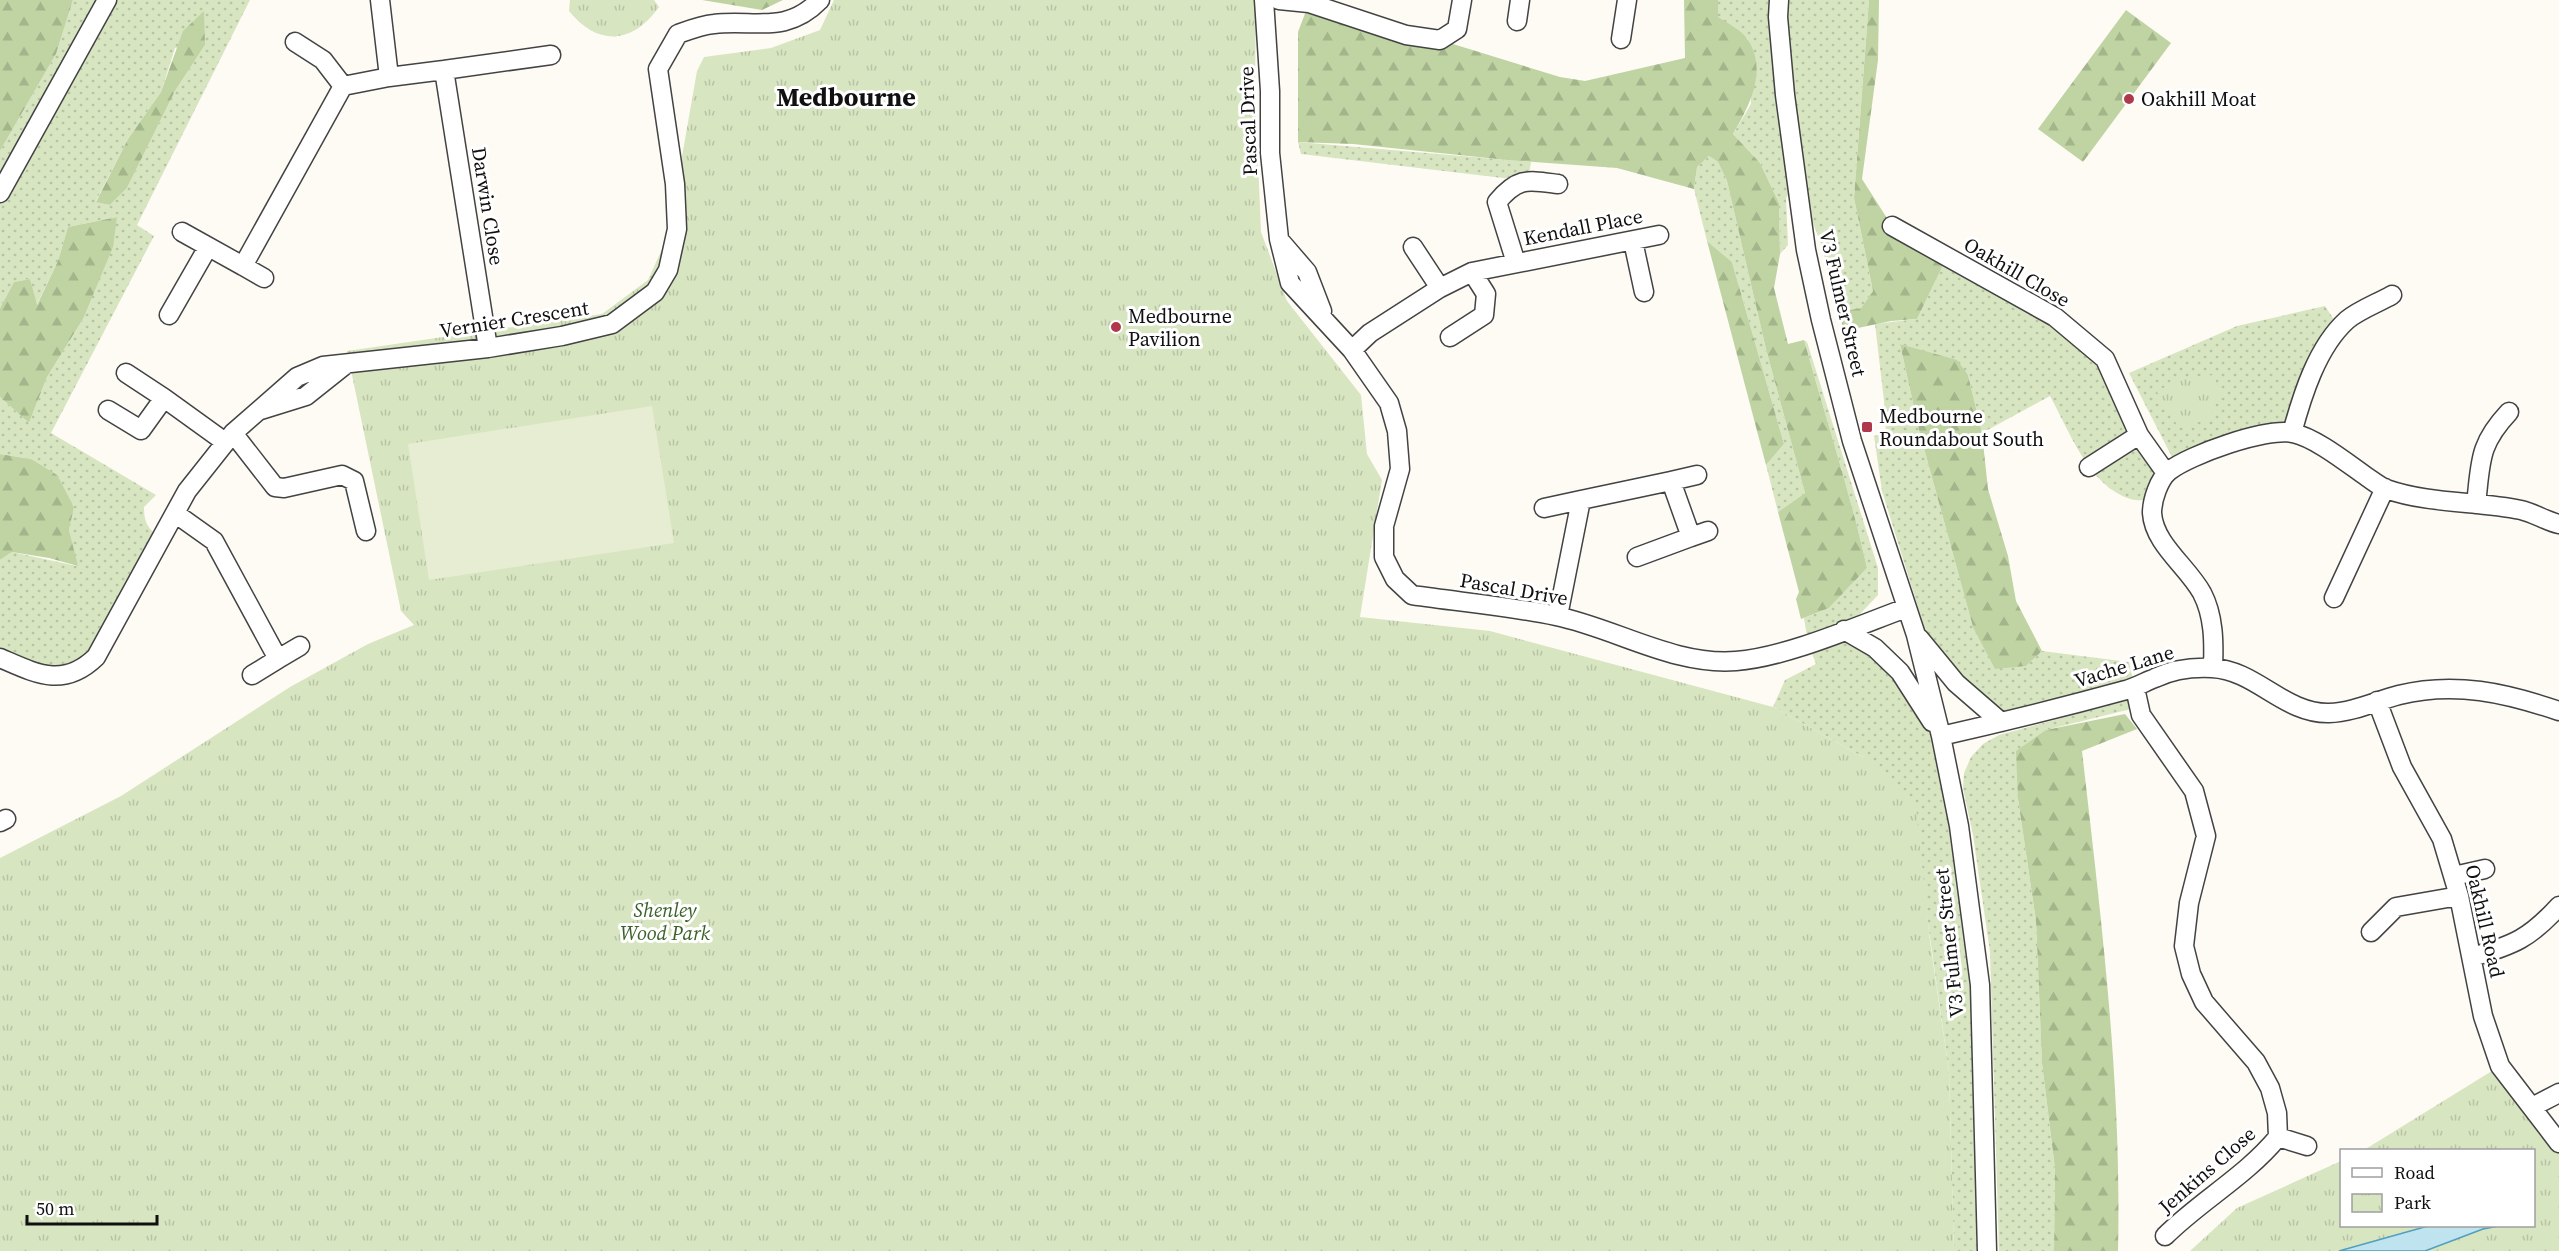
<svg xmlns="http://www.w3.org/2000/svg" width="2559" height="1251" font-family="'Source Serif 4',serif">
<defs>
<pattern id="grass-dots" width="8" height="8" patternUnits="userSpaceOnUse" patternTransform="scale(1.5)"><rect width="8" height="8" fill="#d8e5c1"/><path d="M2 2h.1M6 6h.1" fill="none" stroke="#b8c3a5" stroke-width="1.8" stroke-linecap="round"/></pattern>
<pattern id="forest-firs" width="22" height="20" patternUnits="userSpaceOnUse" patternTransform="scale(1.5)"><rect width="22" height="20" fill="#bfd4a2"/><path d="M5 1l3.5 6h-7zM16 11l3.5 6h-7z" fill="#a3b58a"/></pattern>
<pattern id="park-tufts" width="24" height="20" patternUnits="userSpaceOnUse" patternTransform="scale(1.5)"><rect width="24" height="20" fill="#d8e5c1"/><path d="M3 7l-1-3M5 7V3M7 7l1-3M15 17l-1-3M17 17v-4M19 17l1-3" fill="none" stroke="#b8c3a5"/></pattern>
</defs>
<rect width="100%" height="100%" fill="#fefbf5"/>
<path fill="url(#grass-dots)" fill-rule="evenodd" d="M 73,0 L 250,0 L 137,225 L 154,236 L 51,433 L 156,495 L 144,507 C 144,523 148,529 161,538 L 96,657 L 74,671 L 0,658 L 0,560 L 12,552 L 77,566 L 69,530 L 74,506 L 31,459 L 0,454 L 0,397 L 29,423 L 47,377 L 83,319 L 117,217 L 68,227 L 58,261 L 36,306 L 30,279 L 14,282 L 0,308 L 0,151 L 56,54 ZM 205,45 L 175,91 L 127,188 L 110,205 L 96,201 L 128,139 L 161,92 L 175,48 Z
M 1718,0 L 1869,0 L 1854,198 L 1873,291 L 1861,308 L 1839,312 L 1822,247 L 1797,180 L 1786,198 L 1788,245 L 1780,254 L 1779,203 L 1760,163 L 1733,134 L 1751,104 L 1748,39 L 1718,17 Z
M 1298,142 L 1531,162 L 1528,181 L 1301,154 Z
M 1709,156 L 1718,162 L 1727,181 L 1766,349 L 1805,493 L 1778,512 L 1766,465 L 1784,444 L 1732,262 L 1707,241 L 1694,189 L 1697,167 Z
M 1947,257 L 2105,359 L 2166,473 L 2153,500 C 2146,500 2137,501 2130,499 C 2088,485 2070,432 2050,396 L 1982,433 L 1968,375 L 1926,352 L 1900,344 L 1919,430 L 1973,627 L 2026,666 L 2042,651 L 2129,662 L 2135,688 L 2001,722 L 1956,683 L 1925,630 L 1882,491 L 1874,436 L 1886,432 L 1884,401 L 1875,324 L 1917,319 Z
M 2325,306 L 2335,321 L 2288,420 L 2174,461 L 2129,373 L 2237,326 Z
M 1804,340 L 1807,342 L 1878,568 L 1878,595 L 1844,631 L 1875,648 L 1941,736 L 1980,985 L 1987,1251 L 1954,1251 L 1949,1072 L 1924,895 L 1863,757 L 1773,707 L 1785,680 L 1816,664 L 1808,643 L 1804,618 L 1829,608 L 1867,568 C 1850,491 1825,416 1804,340 Z
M 2136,698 L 2139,707 L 2046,730 L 2018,799 L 2036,921 L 2042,1063 L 2055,1169 L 2054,1251 L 1999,1251 L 1990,952 L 1973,835 L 1963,788 L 1964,773 L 1971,757 L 1983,744 L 1999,735 Z"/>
<path fill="url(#forest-firs)" d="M 0,0 L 73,0 L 56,54 L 0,151 Z
M 702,0 L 783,0 L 762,10 Z
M 1684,0 L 1718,0 L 1718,17 C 1727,23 1743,31 1748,40 C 1768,71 1749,107 1733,134 L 1760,163 L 1779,203 L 1780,254 L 1774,288 L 1788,344 L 1804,340 C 1825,416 1850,491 1867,568 L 1829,608 L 1801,619 L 1796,599 L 1799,592 L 1778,512 L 1805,493 L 1766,349 L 1727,181 L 1718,162 L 1709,156 L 1697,167 L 1694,189 L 1617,168 L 1507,160 L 1353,144 L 1298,142 L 1298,32 L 1309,3 L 1440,40 L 1560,77 L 1585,81 L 1685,58 Z
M 1869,0 L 1879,0 L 1878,60 L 1862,179 L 1892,226 L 1947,257 L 1917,319 L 1891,321 L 1844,331 L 1839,312 L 1861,308 L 1873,291 L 1854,198 Z
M 2126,10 L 2171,43 L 2083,162 L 2038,129 Z
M 204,11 L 205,45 L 175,91 L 127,188 L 110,205 L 96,202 L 128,139 L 161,92 L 183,31 Z
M 117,217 L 113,247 L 83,319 L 47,377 L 29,423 L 0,397 L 0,308 L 14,282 L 30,279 L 37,305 L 58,261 L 68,227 Z
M 1707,241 L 1732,262 L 1784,444 L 1766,465 Z
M 1900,344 L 1957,360 L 1968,375 L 1982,433 L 1988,489 L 2008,556 L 2016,601 L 2042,651 L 2026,666 L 1995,669 L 1973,627 L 1919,430 Z
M 0,454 L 31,459 L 57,475 L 74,507 L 69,530 L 78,566 L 49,558 L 12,552 L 0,560 Z
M 2125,714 L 2137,729 L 2082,751 C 2101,917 2122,1083 2118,1251 L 2054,1251 L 2055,1169 L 2042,1063 L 2036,921 L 2018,799 L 2016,751 L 2046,730 Z"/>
<path fill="url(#park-tufts)" d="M 570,0 L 654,0 L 659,7 C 633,44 598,47 569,11 Z
M 834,0 L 1256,0 L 1255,88 L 1261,232 L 1287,301 L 1361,395 L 1367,454 L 1382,480 L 1360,617 L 1490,631 L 1773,707 L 1863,757 L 1916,807 L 1930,941 L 1949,1072 L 1954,1251 L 0,1251 L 0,858 L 121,796 L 290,687 L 368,644 L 414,625 L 401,611 L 347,351 L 602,314 L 648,280 L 668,236 L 697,71 L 704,57 L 771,48 L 820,30 Z
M 2214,375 L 2220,393 L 2209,419 L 2179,428 L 2157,392 L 2177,379 Z
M 2500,1066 L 2559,1143 L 2559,1251 L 2190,1251 L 2237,1208 L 2341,1161 L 2342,1226 L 2534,1226 L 2534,1150 L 2364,1150 Z"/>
<path fill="#e7edd2" d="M 652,406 L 674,543 L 429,580 L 408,444 Z"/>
<path fill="#bfe3ef" stroke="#4f9fbe" stroke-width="1.5" d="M 2428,1226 L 2499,1226 L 2483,1229 L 2425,1251 L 2339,1251 Z"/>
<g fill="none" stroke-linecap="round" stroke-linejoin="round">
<defs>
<path id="minor" d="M 380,0 L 389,77 L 444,70
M 1264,0 L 1270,91 L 1270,153 L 1279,239 L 1290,283 L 1352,350 L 1389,403 L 1397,431 L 1400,469 L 1384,526 L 1384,557 L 1395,579 L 1412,595 C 1459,602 1509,606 1556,616 C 1615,628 1674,666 1736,661 C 1787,657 1857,626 1906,608
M 1279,0 L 1309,3 L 1406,35 L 1440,40 L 1457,29 L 1462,0
M 1779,0 L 1778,17 L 1785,95 L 1806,250 L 1821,320 L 1852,441 L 1916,635 L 1941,736 L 1959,826 L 1980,985 L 1987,1251
M 1517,21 L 1520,0
M 1621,39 L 1627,0
M 295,42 L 323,60 L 343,86 L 389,77
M 0,193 L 107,0
M 1892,226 L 2055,317 L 2105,359 L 2139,435 L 2166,473
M 182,232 L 243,266
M 1633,241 L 1644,292
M 1282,243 L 1307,272 L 1322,311
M 1413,247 L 1440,288
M 1516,263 L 1497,202 C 1518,177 1527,180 1558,184
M 264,278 L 243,266 L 343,86
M 169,315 L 208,247
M 1450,337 L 1484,315 L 1486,294 L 1472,272
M 488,348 L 444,70 L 551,55
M 1352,350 L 1370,333 L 1440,288 L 1472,272 L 1659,235
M 126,373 L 164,398
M 108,410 L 141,430 L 164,398 L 225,442
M 261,410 L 306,396 L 345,365
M 233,433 L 275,487 L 284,488 L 342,475 L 354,481 L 366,531
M 2292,433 C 2302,396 2317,347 2347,320 C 2359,310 2378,303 2392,295
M 2089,467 L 2139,435
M 1671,481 L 1697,475
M 1581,500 L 1671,481 L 1691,537 L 1637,557
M 2476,504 C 2481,462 2478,445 2509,412
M 1544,508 L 1581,500 L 1558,616
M 176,514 L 214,541 L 278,659 L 300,646
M 1691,537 L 1708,531
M 2334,598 L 2385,488
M 1844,630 L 1875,648 L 1900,672 L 1932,722
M 1919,638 L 1956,683 L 2001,722
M 0,658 C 35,673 63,689 96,657 L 187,491 L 233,433 L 297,377 L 323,366 L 488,348 L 562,336 L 612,324 L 655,292 L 668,270 L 677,229 L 675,184 L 658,69 L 678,34 C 689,30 702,25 714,24 C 754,19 786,35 820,0
M 2213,668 C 2214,642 2214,616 2202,593 C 2187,566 2154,544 2152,513 C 2152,500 2159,479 2169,471 C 2189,455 2267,427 2293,433 C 2316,438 2347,463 2367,477 C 2373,481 2379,486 2386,489 C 2429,504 2476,501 2521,510 C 2534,513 2546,521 2559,524
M 252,675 L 278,659
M 2135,688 L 2141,715 L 2194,791 L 2206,836 L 2189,903 L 2184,946 L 2191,974 L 2204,1002 L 2256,1062 L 2270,1088 L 2277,1113 L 2278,1137 C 2246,1176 2200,1201 2165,1236
M 2377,701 L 2402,767 L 2442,839 L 2459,896 L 2483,1016 L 2500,1066 L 2559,1143
M 1941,736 C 2003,722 2064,707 2126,690 C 2136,687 2145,682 2155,678 C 2172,670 2193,667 2212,668 C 2256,670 2284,714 2329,713 C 2354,712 2376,701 2399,695 C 2455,681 2506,693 2559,711
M 0,822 L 6,819
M 2454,876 L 2485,869
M 2371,932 L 2396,907 L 2459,896
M 2472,957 C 2514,945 2530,938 2559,906
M 2532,1107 L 2559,1093
M 2278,1137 L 2307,1146"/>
</defs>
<use href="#minor" stroke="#434343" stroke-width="21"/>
<use href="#minor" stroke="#fff" stroke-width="18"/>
</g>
<g fill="#b0384d" stroke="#fff" stroke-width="2">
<circle cx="2129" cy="99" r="6"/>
<circle cx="1116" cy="327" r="6"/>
<rect x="1861" y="421" width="12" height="12" rx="3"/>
</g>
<g text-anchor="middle" stroke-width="6" stroke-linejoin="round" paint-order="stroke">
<g font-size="20" fill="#101010" stroke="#fff" text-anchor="start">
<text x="2141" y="106">Oakhill Moat</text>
<text x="1128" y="323">Medbourne<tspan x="1128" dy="23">Pavilion</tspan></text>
<text x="1879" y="423">Medbourne<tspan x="1879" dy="23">Roundabout South</tspan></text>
</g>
<g font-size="20" fill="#101010" stroke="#fff">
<text transform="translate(1248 121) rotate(-92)" y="7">Pascal Drive</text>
<text transform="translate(488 206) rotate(81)" y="7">Darwin Close</text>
<text transform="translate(1583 227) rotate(-11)" y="7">Kendall Place</text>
<text transform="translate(2017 272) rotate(30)" y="7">Oakhill Close</text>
<text transform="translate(1843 303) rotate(77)" y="7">V3 Fulmer Street</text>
<text transform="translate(514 319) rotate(-9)" y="7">Vernier Crescent</text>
<text transform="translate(1514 589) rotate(10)" y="7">Pascal Drive</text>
<text transform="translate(2124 666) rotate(-17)" y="7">Vache Lane</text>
<text transform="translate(2485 921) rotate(77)" y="7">Oakhill Road</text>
<text transform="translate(1949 943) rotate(-96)" y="7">V3 Fulmer Street</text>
<text transform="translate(2207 1170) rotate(-41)" y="7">Jenkins Close</text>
</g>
<g font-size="20" font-style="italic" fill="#3a6127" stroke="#fff">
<text x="665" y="917">Shenley<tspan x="665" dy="23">Wood Park</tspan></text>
</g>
<g font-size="26" font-weight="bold" fill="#101010" stroke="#fff">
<text x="846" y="106">Medbourne</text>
</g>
</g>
<rect x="2340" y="1149" width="195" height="78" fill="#ffffff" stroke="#9f9f9f" stroke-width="1.5"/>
<rect x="2352" y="1168" width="30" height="9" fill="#ffffff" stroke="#9f9f9f" stroke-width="1.5"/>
<text x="2394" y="1179" font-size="18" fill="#101010">Road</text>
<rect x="2352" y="1194" width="30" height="18" fill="url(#park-tufts)" stroke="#9f9f9f" stroke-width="1.5"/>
<text x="2394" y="1209" font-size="18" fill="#101010">Park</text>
<path d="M27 1215v9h130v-9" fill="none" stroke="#101010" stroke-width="3"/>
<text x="36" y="1215" font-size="18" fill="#101010" stroke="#ffffff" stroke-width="4.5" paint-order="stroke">50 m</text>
</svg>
